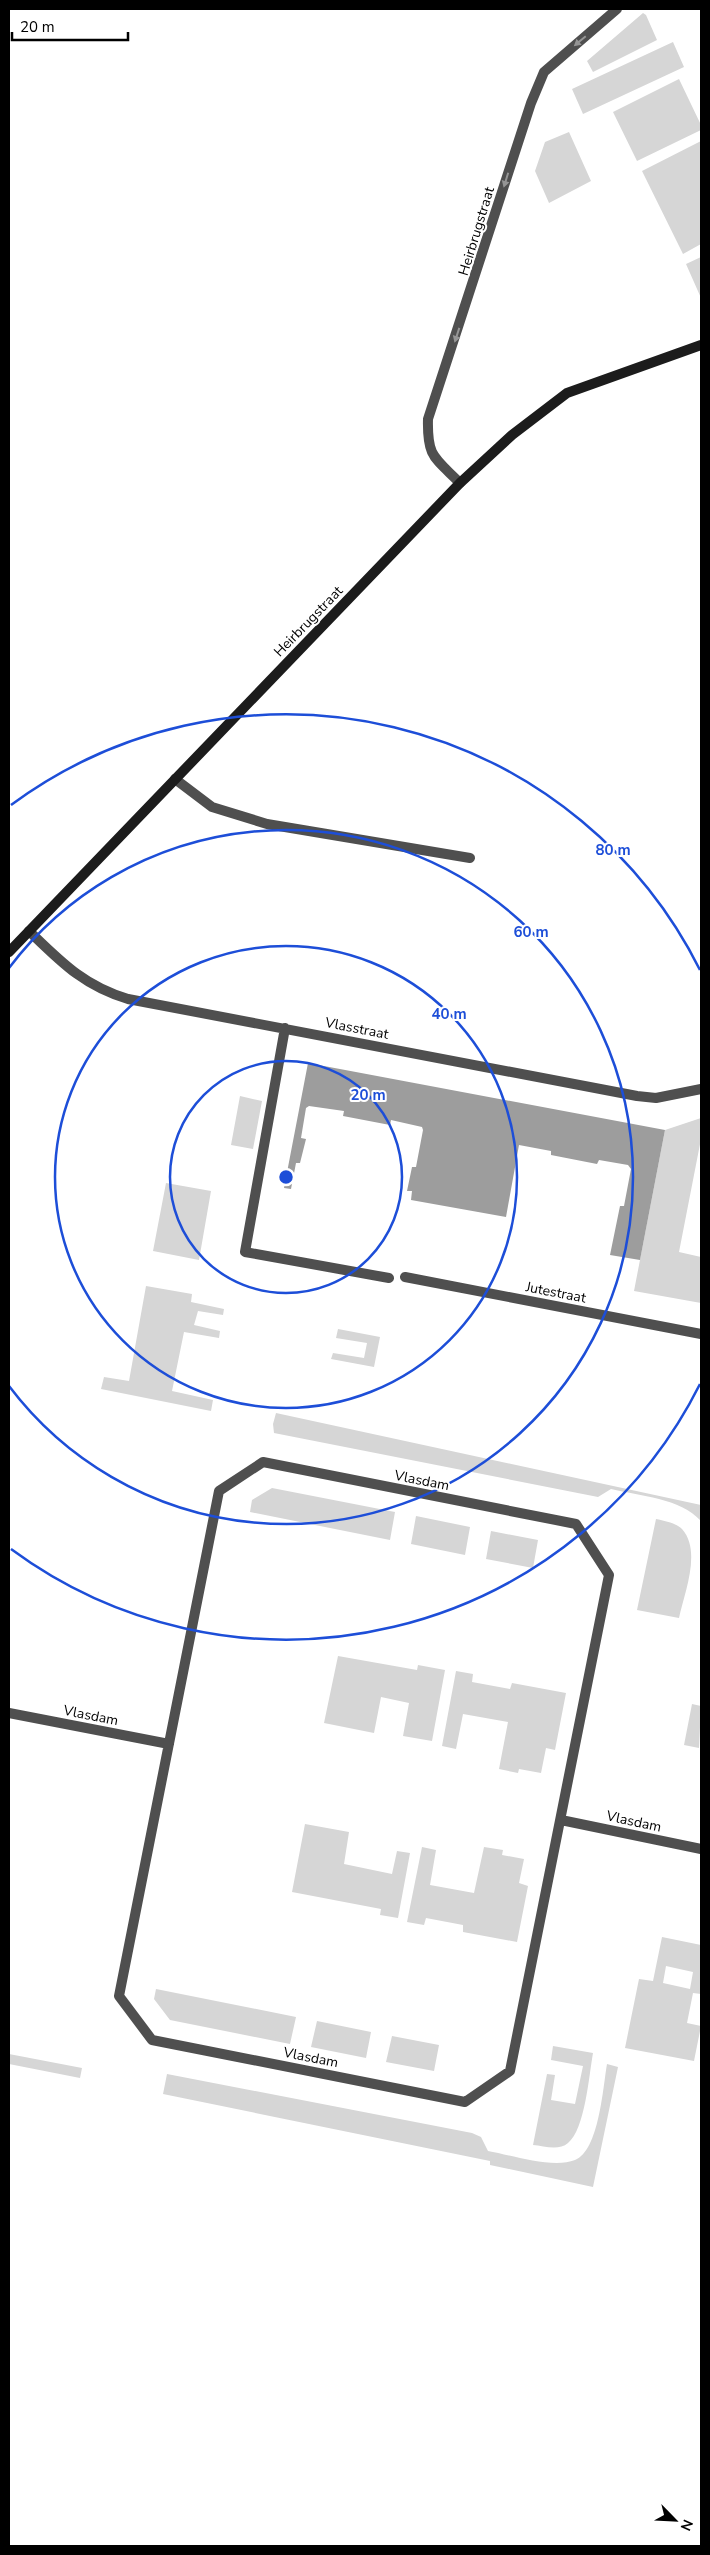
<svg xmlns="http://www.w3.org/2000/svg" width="710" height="2555" font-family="'Nunito Sans',sans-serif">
<rect width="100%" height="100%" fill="#fff"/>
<path fill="#d6d6d6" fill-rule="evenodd" d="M 643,13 L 646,15 L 657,40 L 593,72 L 587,61 Z
M 673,42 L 684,67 L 583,114 L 572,89 Z
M 679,79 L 701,125 L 701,130 L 637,161 L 613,112 Z
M 569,132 L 591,181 L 549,203 L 535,171 L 545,142 Z
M 701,141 L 701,244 L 683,254 L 642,171 Z
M 701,257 L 701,298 L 686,264 Z
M 240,1096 L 262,1101 L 253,1149 L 231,1145 Z
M 701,1118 L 701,1139 L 679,1252 L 701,1257 L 701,1303 L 634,1291 L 665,1130 Z
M 166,1183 L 211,1191 L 199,1260 L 153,1251 Z
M 146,1286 L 192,1294 L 191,1302 L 224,1309 L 223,1315 L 198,1311 L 194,1325 L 220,1331 L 219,1338 L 184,1332 L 172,1391 L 213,1400 L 211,1411 L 101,1389 L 104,1377 L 129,1381 Z
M 338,1329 L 380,1337 L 374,1367 L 331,1359 L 333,1353 L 364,1358 L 367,1343 L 336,1338 Z
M 276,1413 L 701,1505 L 701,1521 C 680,1498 640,1496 611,1489 L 598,1497 L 274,1433 L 273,1424 Z
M 272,1488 L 395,1512 L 390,1540 L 250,1512 L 252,1500 Z
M 416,1516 L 470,1527 L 465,1555 L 411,1544 Z
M 656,1519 C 665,1521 676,1523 682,1529 C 702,1551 684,1594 679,1618 L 637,1610 Z
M 491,1531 L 538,1540 L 533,1568 L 486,1559 Z
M 338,1656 L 417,1670 L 418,1665 L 445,1670 L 432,1741 L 403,1736 L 409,1703 L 381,1697 L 374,1733 L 324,1723 Z
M 456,1671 L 473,1674 L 472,1682 L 510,1689 L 512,1683 L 566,1693 L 555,1750 L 546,1748 L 541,1773 L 519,1769 L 518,1773 L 499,1769 L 508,1722 L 463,1714 L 456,1749 L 442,1746 Z
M 692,1704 L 701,1706 L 699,1748 L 684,1745 Z
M 305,1824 L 349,1832 L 344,1864 L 392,1874 L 397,1851 L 410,1853 L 398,1918 L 380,1915 L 381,1909 L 292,1892 Z
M 422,1847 L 436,1850 L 430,1885 L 474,1893 L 484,1847 L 503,1850 L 502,1855 L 524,1859 L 519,1883 L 528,1886 L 517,1942 L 463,1932 L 463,1925 L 426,1918 L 424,1925 L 407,1922 Z
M 662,1937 L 701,1945 L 701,1994 L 693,1993 L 687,2023 L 701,2026 L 694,2061 L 625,2048 L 639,1979 L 653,1981 ZM 666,1966 L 693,1972 L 690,1989 L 663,1983 Z
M 156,1989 L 296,2017 L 290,2044 L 170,2020 L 154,1999 Z
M 317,2021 L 371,2032 L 366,2058 L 311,2047 Z
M 392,2036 L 439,2045 L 434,2071 L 386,2062 Z
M 553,2046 L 593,2053 C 589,2075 585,2130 568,2143 C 559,2151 544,2146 533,2145 L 547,2074 L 555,2075 L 551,2100 L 575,2104 L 583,2066 L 551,2060 Z
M 9,2054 L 82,2068 L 80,2078 L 9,2064 Z
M 607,2064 L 618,2067 L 593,2187 L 490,2165 L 490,2161 L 163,2094 L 167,2074 L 472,2133 L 481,2137 L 488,2151 C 511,2155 553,2169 575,2160 C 599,2151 603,2087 607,2064 Z"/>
<path fill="#9d9d9d" d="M 308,1063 L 665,1130 L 640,1260 L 610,1255 L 620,1206 L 624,1206 L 631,1169 L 628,1165 L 599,1160 L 597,1164 L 551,1155 L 551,1151 L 519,1145 L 506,1217 L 411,1200 L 412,1191 L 407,1191 L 412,1167 L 416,1167 L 423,1130 L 422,1127 L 391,1120 L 390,1125 L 343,1116 L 344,1111 L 309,1106 L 306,1108 L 301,1138 L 306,1139 L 300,1163 L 296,1163 L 291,1189 L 284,1188 Z"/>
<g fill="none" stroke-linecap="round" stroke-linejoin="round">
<path stroke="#4f4f4f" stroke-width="10" d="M 460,483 C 434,457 427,457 428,419 L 531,103 L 544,72 L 617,9
M 175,779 L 212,807 L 267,824 L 470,858
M 29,931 C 61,962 84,986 128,999 L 637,1096 L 656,1098 L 701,1089
M 285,1028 L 245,1252 L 389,1278
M 405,1277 L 701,1334
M 263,1462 L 576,1524 L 609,1575 L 510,2071 L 465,2102 L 152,2040 L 119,1996 L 219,1491 Z
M 9,1713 L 169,1744
M 561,1820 L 701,1849"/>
<path stroke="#1c1c1c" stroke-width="10" d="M 9,952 L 460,483 L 512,435 L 567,393 L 701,345"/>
</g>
<defs><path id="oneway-solid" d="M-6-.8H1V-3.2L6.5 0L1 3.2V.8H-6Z" transform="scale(1.25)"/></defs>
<g fill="#959595">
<use href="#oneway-solid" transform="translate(580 41) rotate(140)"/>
<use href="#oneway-solid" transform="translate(506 180) rotate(107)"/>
<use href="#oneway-solid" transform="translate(457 335) rotate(108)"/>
</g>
<g fill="none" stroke="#1d4ed8" stroke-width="2.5">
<circle cx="286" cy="1177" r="116"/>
<circle cx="286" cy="1177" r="231"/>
<path d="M9 968A347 347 0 1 1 9 1386"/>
<path d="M700 1384A463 463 0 0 1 11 1549M11 805A463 463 0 0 1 700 970"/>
</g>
<g text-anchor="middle" stroke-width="4" stroke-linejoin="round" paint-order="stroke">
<g font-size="14" fill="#000" stroke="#fff">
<text transform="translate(476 231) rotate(-73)" y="5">Heirbrugstraat</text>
<text transform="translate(308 621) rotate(-46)" y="5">Heirbrugstraat</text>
<text transform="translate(357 1028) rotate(11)" y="5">Vlasstraat</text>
<text transform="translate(556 1292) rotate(11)" y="5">Jutestraat</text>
<text transform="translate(422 1480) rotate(11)" y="5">Vlasdam</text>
<text transform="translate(91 1715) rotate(11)" y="5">Vlasdam</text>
<text transform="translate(634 1821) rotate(12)" y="5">Vlasdam</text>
<text transform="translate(311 2057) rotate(11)" y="5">Vlasdam</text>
</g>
</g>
<circle cx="286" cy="1177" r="8" fill="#1d4ed8" stroke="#fff" stroke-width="2.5"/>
<g font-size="15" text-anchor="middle" font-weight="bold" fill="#1d4ed8" stroke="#fff" stroke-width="4" stroke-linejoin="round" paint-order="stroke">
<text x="613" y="855">80 m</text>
<text x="531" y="937">60 m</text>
<text x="449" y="1019">40 m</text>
<text x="368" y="1100">20 m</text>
</g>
<rect width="710" height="2555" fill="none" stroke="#000000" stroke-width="20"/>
<g transform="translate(675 2520) rotate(114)" stroke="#ffffff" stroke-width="4" paint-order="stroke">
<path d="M0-4L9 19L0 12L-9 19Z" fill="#000000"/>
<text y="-8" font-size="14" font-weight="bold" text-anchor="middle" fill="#000000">N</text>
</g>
<path d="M12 32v8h116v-8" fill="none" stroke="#000000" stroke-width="2.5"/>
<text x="20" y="32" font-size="15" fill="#000000" stroke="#ffffff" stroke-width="4" paint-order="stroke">20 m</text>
</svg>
